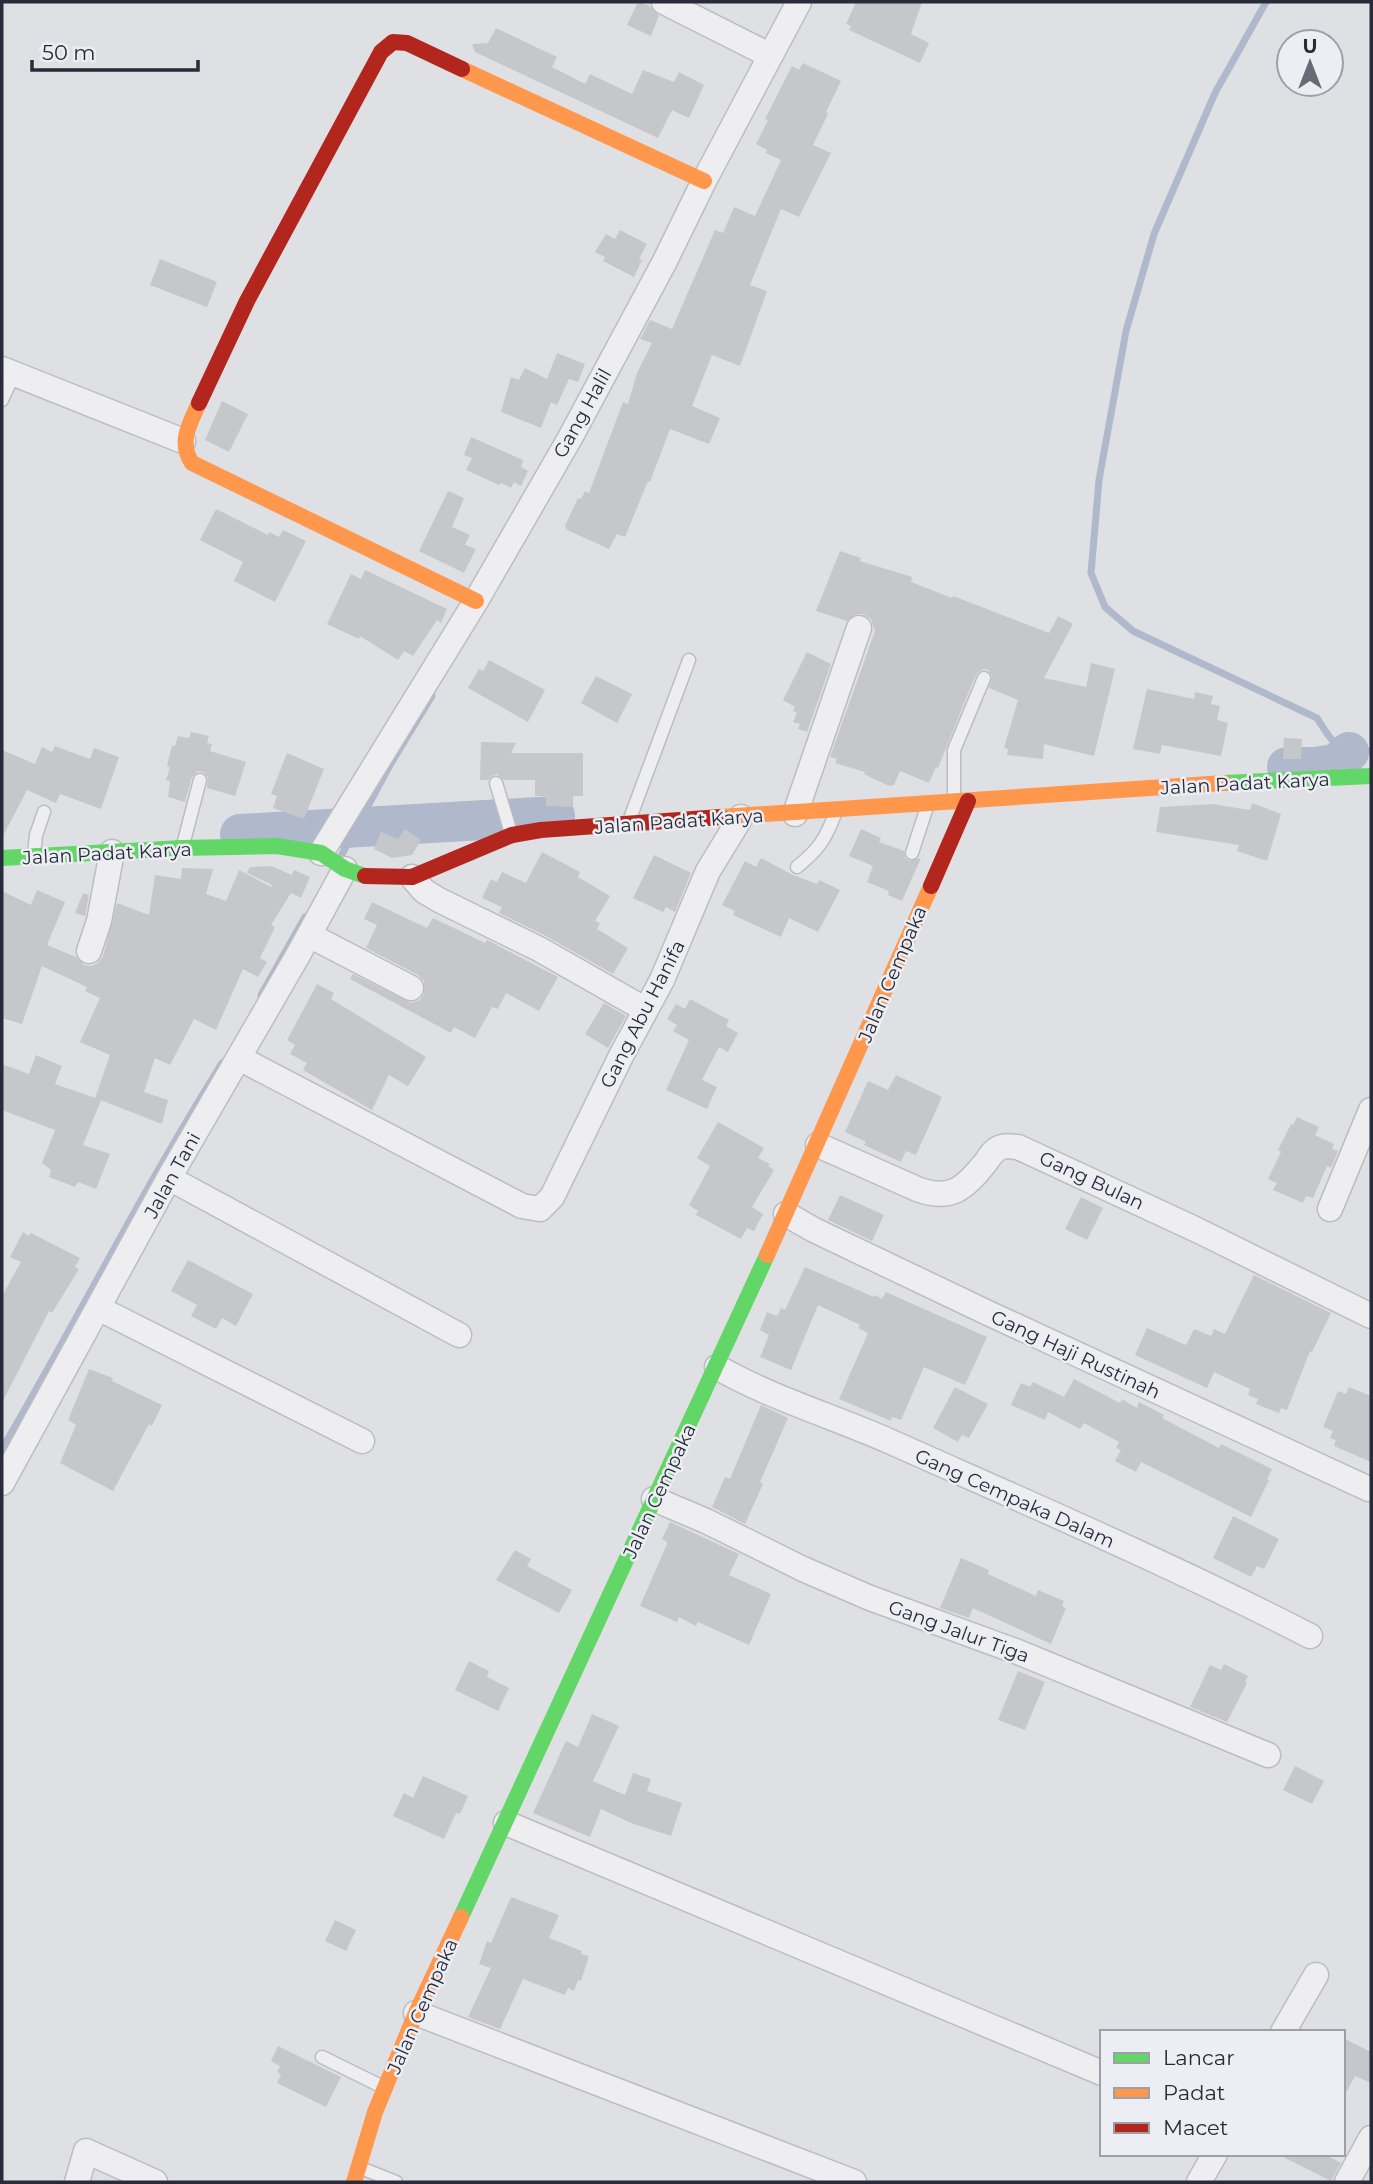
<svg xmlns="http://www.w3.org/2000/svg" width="1373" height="2184" font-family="Montserrat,sans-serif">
<rect width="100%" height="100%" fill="#dfe0e3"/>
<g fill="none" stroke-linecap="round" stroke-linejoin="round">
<path stroke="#b0b8cc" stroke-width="7" d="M 1266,2 L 1215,93 L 1154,234 L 1126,331 L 1099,480 L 1091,573 L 1105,607 L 1133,631 L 1317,718 C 1335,746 1337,752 1371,751
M 341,856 L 390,765 L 432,696
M 261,995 L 305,917
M 2,1449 C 77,1321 143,1189 222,1063"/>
<path stroke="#b0b8cc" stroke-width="40" d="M 1287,767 L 1314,767 L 1336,764 L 1349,752
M 240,834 L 555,816"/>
</g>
<path fill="#c6c7cb" d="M 638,2 L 650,6 L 659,16 L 651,36 L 627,25 Z
M 856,2 L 922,2 L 911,34 L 929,43 L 920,63 L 849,30 L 851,26 L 846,24 Z
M 496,28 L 557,57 L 552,67 L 585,84 L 590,74 L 632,94 L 643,70 L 674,82 L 679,72 L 704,85 L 689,118 L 672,110 L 658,138 L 475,52 L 472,44 L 488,43 Z
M 803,63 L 841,81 L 826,112 L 828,114 L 813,145 L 831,153 L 799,217 L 781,209 L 750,285 L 767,291 L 740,366 L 712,355 L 692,406 L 720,418 L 709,444 L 670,429 L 650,482 L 648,481 L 625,537 L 617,534 L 609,549 L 567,530 L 565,526 L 578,498 L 581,499 L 585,491 L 589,493 L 623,402 L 628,404 L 637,373 L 652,343 L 640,339 L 650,320 L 672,329 L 715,230 L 723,233 L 734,207 L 755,216 L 781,160 L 766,153 L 767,150 L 756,144 L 768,120 L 765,119 L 792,66 L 799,70 Z
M 620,230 L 647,244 L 639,259 L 642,260 L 634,277 L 603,261 L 605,257 L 595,252 L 606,234 L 615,239 Z
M 160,259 L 217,282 L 207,307 L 150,285 Z
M 557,353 L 585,364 L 578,382 L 569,379 L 557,405 L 551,402 L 541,428 L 501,412 L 511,377 L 519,380 L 525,368 L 547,379 Z
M 222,401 L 248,414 L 229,452 L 205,440 Z
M 471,437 L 523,460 L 521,467 L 528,471 L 521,486 L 514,482 L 511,488 L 501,483 L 499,485 L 466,470 L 472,458 L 464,455 Z
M 448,491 L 464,498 L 452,527 L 470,535 L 465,545 L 476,549 L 464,573 L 419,551 Z
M 216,509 L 268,535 L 269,532 L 279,537 L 283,530 L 306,541 L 275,602 L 234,581 L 243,562 L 200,540 Z
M 840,551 L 861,558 L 860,561 L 912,577 L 911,582 L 952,598 L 953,596 L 1049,633 L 1058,616 L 1073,624 L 1044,678 L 1086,687 L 1091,663 L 1115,669 L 1094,756 L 1044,744 L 1043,759 L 1007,755 L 1008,749 L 1004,748 L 1018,700 L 989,688 L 992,676 L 988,670 L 984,669 L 978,672 L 973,681 L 938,768 L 936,767 L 929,783 L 900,771 L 894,785 L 889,786 L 864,774 L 865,772 L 835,763 L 837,759 L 830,757 L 875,631 L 871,619 L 863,614 L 856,614 L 847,621 L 816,611 Z
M 365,570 L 447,609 L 441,623 L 437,620 L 413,656 L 404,651 L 398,660 L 360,636 L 359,639 L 327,624 L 351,574 L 361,579 Z
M 807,652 L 831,664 L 807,732 L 798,729 L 800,724 L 793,722 L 797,713 L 793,711 L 795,707 L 783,700 Z
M 489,660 L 545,690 L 528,722 L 468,688 L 479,669 L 483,671 Z
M 596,676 L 632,694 L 617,723 L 581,703 Z
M 1147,689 L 1194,699 L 1195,692 L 1213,696 L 1211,704 L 1220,706 L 1217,720 L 1228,723 L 1221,756 L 1162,745 L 1160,754 L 1133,749 Z
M 191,732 L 209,736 L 207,743 L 212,744 L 210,751 L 246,762 L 235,796 L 207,788 L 208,777 L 203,772 L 198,771 L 192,777 L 185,802 L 168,797 L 170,781 L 166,780 L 170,767 L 167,766 L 172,746 L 175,746 L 178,736 L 189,738 Z
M 1284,738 L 1302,739 L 1301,759 L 1283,759 Z
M 481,742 L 516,743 L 511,753 L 583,753 L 583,796 L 573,796 L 573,807 L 546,806 L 546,796 L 535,796 L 535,780 L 504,780 L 497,774 L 493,775 L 488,780 L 480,780 Z
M 55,746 L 90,759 L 94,748 L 119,757 L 101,809 L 60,794 L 56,803 L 27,790 L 2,838 L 2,750 L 35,764 L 42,747 L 52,752 Z
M 287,753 L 324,769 L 304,819 L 273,808 L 277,796 L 271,794 Z
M 1252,803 L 1281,814 L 1267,861 L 1237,851 L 1239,845 L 1156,832 L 1160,807 L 1212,804 L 1250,810 Z
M 405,829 L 421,840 L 412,855 L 392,858 L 374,849 L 381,832 L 398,839 Z
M 861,829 L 881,838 L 879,842 L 904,851 L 905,858 L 909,861 L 921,858 L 902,901 L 888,895 L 889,891 L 867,882 L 873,866 L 849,856 Z
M 542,852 L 580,872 L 578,877 L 610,896 L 595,921 L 600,923 L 597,929 L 628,948 L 613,974 L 546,936 L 499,913 L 502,907 L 482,898 L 491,879 L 497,882 L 502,872 L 526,883 Z
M 654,855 L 691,873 L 675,912 L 666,907 L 663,912 L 633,898 Z
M 761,858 L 793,875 L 817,884 L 819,880 L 840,890 L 818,932 L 789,918 L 781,937 L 733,915 L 735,911 L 722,905 L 745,861 L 756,867 Z
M 271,866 L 292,875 L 294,870 L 310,877 L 301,898 L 291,893 L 271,925 L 275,927 L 260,958 L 267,962 L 258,977 L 243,969 L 216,1030 L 194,1019 L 170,1065 L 155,1058 L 144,1092 L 168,1100 L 162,1124 L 95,1098 L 110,1055 L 80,1042 L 100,998 L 85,991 L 87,987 L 42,966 L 22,1024 L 2,1018 L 2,891 L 31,905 L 37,890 L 65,902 L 47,945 L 76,957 L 84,965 L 91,966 L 98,963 L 103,956 L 117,903 L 149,915 L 155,875 L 181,879 L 182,868 L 213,869 L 206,894 L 226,901 L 239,870 L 271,887 L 272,885 L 247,873 L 250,867 Z
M 83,893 L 89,895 L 85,916 L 75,913 Z
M 372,902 L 427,928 L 433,918 L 485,943 L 487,940 L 558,977 L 539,1011 L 506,993 L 498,1009 L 492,1007 L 475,1038 L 454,1027 L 451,1033 L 350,979 L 353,974 L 411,1003 L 420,1000 L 424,994 L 424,981 L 418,975 L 366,948 L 377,925 L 364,919 Z
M 317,984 L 334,993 L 331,999 L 426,1057 L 408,1086 L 389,1075 L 372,1110 L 303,1070 L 307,1063 L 290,1054 L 295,1045 L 287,1040 Z
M 690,999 L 729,1020 L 726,1026 L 738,1033 L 728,1052 L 719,1047 L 702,1080 L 717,1087 L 707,1109 L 666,1090 L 689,1040 L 673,1031 L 677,1025 L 667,1019 L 676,1004 L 685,1009 Z
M 604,1003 L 626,1016 L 608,1048 L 585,1034 Z
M 36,1055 L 62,1066 L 55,1084 L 101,1100 L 83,1145 L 110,1154 L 96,1189 L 78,1182 L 75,1187 L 49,1177 L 51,1170 L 42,1163 L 55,1130 L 2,1110 L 2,1064 L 29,1074 Z
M 896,1075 L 942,1097 L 916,1155 L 906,1151 L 901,1162 L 864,1145 L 866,1142 L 845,1132 L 868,1081 L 888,1090 Z
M 1297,1117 L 1319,1127 L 1315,1135 L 1334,1144 L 1332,1149 L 1338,1151 L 1331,1168 L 1327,1166 L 1313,1198 L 1306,1196 L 1303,1203 L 1273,1190 L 1277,1183 L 1268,1179 L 1281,1152 L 1278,1150 L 1291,1124 L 1293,1125 Z
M 718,1122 L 764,1148 L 758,1158 L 770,1164 L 768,1166 L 774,1170 L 752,1207 L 763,1214 L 754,1231 L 747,1228 L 741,1239 L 696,1215 L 698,1211 L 689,1205 L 710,1166 L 697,1158 Z
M 840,1195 L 884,1215 L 872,1241 L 828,1220 Z
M 1081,1197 L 1103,1208 L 1087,1240 L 1065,1229 Z
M 23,1232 L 29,1236 L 31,1233 L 80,1258 L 75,1267 L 79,1269 L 52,1313 L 49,1311 L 2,1403 L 2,1296 L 21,1262 L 10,1257 Z
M 188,1260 L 253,1294 L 236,1326 L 222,1318 L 216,1329 L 191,1316 L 197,1305 L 171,1291 Z
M 805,1267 L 874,1297 L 875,1295 L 882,1299 L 886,1292 L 987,1337 L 965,1385 L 924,1367 L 901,1420 L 892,1417 L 891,1421 L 839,1399 L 868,1333 L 858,1328 L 860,1325 L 818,1305 L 791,1370 L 760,1357 L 769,1335 L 760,1330 L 767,1312 L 777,1316 L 781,1308 L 785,1310 Z
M 1254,1275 L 1331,1313 L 1312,1352 L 1310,1351 L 1287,1410 L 1281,1408 L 1279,1413 L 1256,1404 L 1258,1399 L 1248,1395 L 1250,1389 L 1214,1372 L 1207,1388 L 1135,1355 L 1147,1328 L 1186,1345 L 1194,1329 L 1211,1336 L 1214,1329 L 1225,1334 Z
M 89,1369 L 113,1378 L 112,1381 L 162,1405 L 152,1426 L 149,1424 L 113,1491 L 60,1463 L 76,1425 L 68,1420 Z
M 1074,1379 L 1120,1403 L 1122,1399 L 1137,1408 L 1139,1402 L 1164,1415 L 1162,1418 L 1219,1448 L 1221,1444 L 1272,1469 L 1267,1479 L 1269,1480 L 1251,1517 L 1141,1462 L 1136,1472 L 1115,1461 L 1121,1450 L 1116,1448 L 1119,1442 L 1084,1423 L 1080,1429 L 1048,1412 L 1045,1420 L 1011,1405 L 1021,1383 L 1030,1387 L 1033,1382 L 1064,1397 Z
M 955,1387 L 988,1404 L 969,1438 L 962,1435 L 958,1442 L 933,1428 Z
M 1349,1387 L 1371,1396 L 1371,1462 L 1334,1446 L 1336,1440 L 1330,1438 L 1333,1431 L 1323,1427 L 1338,1391 L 1346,1394 Z
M 761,1405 L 788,1418 L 760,1482 L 763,1484 L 745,1524 L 712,1507 L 725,1477 L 730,1479 Z
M 1233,1516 L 1279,1539 L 1264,1569 L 1257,1566 L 1251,1577 L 1213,1558 Z
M 670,1522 L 739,1554 L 729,1575 L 771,1594 L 749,1645 L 698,1622 L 696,1626 L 679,1617 L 677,1622 L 640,1606 L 667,1544 L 667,1542 L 662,1539 Z
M 515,1550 L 531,1559 L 527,1566 L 572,1590 L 559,1613 L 496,1580 Z
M 961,1558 L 989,1570 L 988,1574 L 1036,1596 L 1038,1590 L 1064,1601 L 1062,1606 L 1066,1608 L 1051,1644 L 973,1608 L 969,1618 L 940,1608 Z
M 469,1661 L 489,1671 L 487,1677 L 509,1688 L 498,1711 L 455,1690 Z
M 1224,1664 L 1248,1676 L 1245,1682 L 1247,1683 L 1227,1722 L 1190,1707 L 1210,1665 L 1221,1670 Z
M 1018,1671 L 1045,1682 L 1025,1730 L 998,1720 Z
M 592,1714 L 619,1726 L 593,1781 L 625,1795 L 633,1773 L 651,1779 L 647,1791 L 682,1803 L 671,1836 L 631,1823 L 601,1809 L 590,1837 L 533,1813 L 566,1741 L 578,1747 Z
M 1295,1766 L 1324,1781 L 1312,1804 L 1283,1790 Z
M 423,1776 L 468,1796 L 460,1814 L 456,1813 L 444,1839 L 393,1816 L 404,1793 L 413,1798 Z
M 511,1897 L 559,1915 L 549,1938 L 582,1951 L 581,1954 L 589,1956 L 581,1981 L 578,1980 L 574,1991 L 568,1988 L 565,1995 L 523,1979 L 500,2029 L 468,2017 L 491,1968 L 479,1964 L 487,1941 L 491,1943 Z
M 335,1920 L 356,1930 L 346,1951 L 325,1941 Z
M 1343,2038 L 1371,2052 L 1371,2083 L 1355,2076 L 1343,2098 Z
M 278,2046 L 341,2077 L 326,2107 L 277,2083 L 281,2075 L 277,2072 L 280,2066 L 271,2061 Z
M 1277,2154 L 1324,2154 L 1341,2163 L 1331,2181 Z"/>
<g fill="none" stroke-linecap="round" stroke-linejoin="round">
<defs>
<path id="lane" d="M 2,400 L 14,374
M 496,783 L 511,833
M 954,800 L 954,750 L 984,678
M 629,821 L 689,660
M 183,845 L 200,780
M 912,853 L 927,807
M 34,855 L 36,835 L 44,812
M 797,867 C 819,849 825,840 835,814
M 322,2057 L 383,2087
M 361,2168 L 396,2182"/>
<path id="street" d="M 664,2 L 769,55
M 2,369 L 183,441
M 795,814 L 859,628
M 321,853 L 476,601 L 570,438 L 665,261 L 704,181 L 799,2
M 412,877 L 424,891 L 439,900 L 539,949 L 646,1010
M 309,935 L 411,988
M 89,951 L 99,921 L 112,852
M 239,1058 L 522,1206 L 540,1209 L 552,1197 L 621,1056 L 662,980 L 708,871 L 741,817
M 818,1145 L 917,1189 C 951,1202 965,1188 986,1162 C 990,1156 994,1149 1002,1147 C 1006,1145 1013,1147 1018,1147 L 1197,1230 L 1371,1316
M 169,1178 L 459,1335
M 1330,1209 L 1371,1110
M 786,1214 L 814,1230 L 988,1313 L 1369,1489
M 98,1308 L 362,1441
M 717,1367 C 771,1398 832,1416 889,1441 C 1030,1504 1172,1565 1310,1636
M 2,1483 L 169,1178 L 298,955 L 345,869
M 654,1499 L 706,1521 L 803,1569 L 870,1598 L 1018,1652 L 1268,1755
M 506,1823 L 1102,2073
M 416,2013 L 854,2182
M 1283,2032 L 1316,1975
M 77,2182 L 86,2151 L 155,2182
M 1199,2182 L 1215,2154
M 1347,2182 L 1371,2138"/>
</defs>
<use href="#lane" stroke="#bcbdc0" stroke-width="15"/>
<use href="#street" stroke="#bcbdc0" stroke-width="27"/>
<use href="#lane" stroke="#eeeef0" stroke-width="12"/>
<use href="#street" stroke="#eeeef0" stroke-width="24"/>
<path stroke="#63d668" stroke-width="16" d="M 1224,783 L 1371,776
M 2,858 L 182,848 L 277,846 L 321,853 L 345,869 L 365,876
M 461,1917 L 767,1255"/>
<path stroke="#ff974d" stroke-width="16" d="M 462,69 L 704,181
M 199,403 C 190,423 178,442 192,463 L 476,601
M 721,817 L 1224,783
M 767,1255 L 931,886
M 354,2182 L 375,2112 L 416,2013 L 461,1917"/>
<path stroke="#b3261e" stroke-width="16" d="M 199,403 L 247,301 L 381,52 L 393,42 L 407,43 L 462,69
M 365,876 L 412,877 L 512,835 L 541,830 L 721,817
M 931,886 L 968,801"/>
</g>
<g text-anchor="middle" stroke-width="5" stroke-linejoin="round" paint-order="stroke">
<g font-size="19" fill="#282b3a" stroke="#eceef3">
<text transform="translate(582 413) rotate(-61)" y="7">Gang Halil</text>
<text transform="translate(1245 783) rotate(-3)" y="7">Jalan Padat Karya</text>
<text transform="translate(679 821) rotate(-4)" y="7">Jalan Padat Karya</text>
<text transform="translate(107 853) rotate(-3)" y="7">Jalan Padat Karya</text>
<text transform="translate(892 974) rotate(-67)" y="7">Jalan Cempaka</text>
<text transform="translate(642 1014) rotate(-63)" y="7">Gang Abu Hanifa</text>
<text transform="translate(172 1175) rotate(-61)" y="7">Jalan Tani</text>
<text transform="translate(1092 1180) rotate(25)" y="7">Gang Bulan</text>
<text transform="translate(1076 1354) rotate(25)" y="7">Gang Haji Rustinah</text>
<text transform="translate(659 1491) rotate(-65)" y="7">Jalan Cempaka</text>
<text transform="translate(1015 1498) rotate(24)" y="7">Gang Cempaka Dalam</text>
<text transform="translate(959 1631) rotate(20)" y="7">Gang Jalur Tiga</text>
<text transform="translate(422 2006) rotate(-66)" y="7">Jalan Cempaka</text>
</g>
</g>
<rect width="1373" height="2184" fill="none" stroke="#282b3a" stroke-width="7"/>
<rect x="1100" y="2030" width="245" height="126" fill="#eceef3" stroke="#9ea0a9" stroke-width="2"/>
<rect x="1114" y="2053" width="35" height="10" fill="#63d668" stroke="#9ea0a9" stroke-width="2"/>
<text x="1163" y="2065" font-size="21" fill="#282b3a">Lancar</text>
<rect x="1114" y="2088" width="35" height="10" fill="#ff974d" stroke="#9ea0a9" stroke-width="2"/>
<text x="1163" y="2100" font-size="21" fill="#282b3a">Padat</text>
<rect x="1114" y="2123" width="35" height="10" fill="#b3261e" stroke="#9ea0a9" stroke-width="2"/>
<text x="1163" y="2135" font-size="21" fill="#282b3a">Macet</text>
<g transform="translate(1310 63)"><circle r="33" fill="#eceef3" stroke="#9ea0a9" stroke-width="2"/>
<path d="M0-5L12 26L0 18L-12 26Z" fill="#686a75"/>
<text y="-10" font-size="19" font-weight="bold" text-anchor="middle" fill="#282b3a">U</text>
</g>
<path d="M32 60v10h166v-10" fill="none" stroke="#282b3a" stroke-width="3.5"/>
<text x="42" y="60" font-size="21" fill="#282b3a" stroke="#eceef3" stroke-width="5" paint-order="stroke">50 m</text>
</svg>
